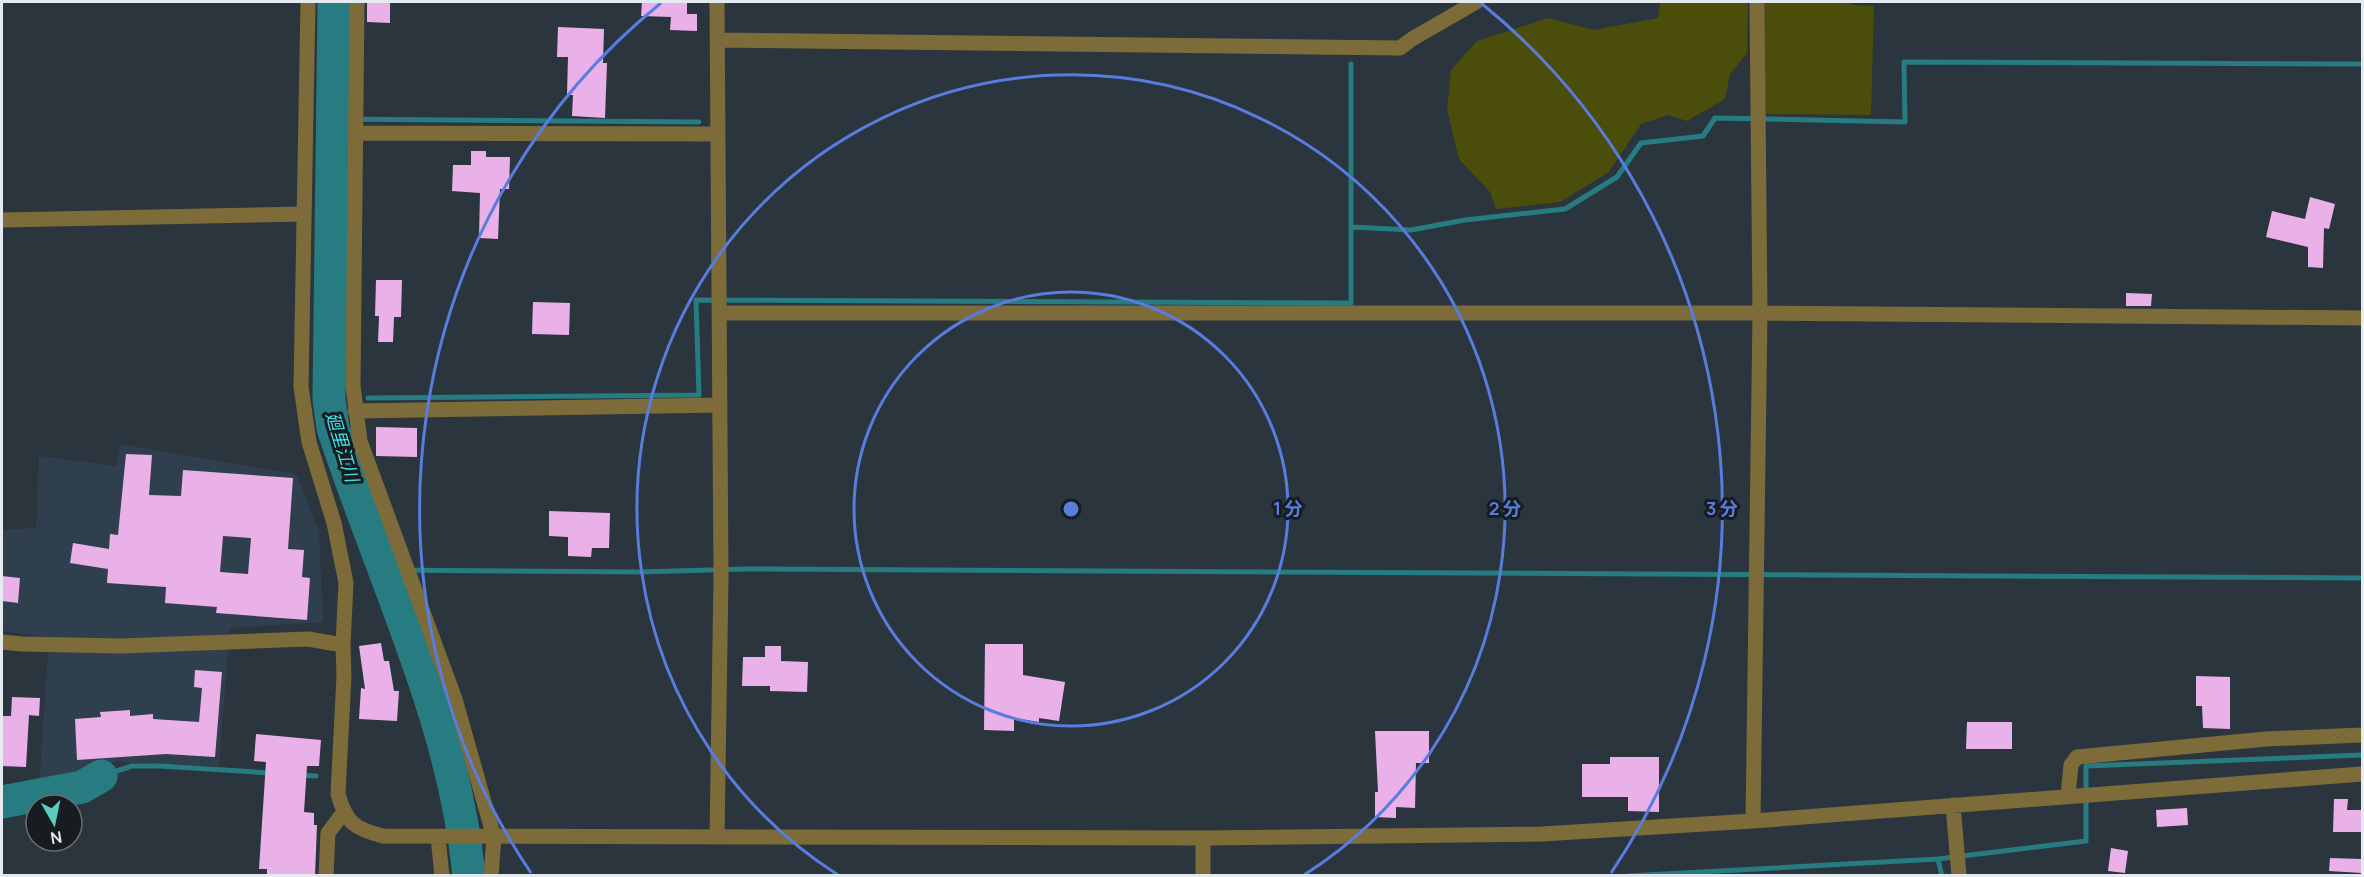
<svg xmlns="http://www.w3.org/2000/svg" width="2364" height="877" font-family="Manrope,'Noto Sans JP',sans-serif">
<rect width="100%" height="100%" fill="#2b353e"/>
<path fill="#303f4d" d="M 120,444 L 297,474 L 319,533 L 323,622 L 230,628 L 219,766 L 114,762 L 78,781 L 39,786 L 49,637 L 2,631 L 2,530 L 36,528 L 39,456 L 116,466 Z"/>
<path fill="#4b4d0b" d="M 1660,2 L 1746,2 L 1748,4 L 1747,53 L 1730,74 L 1725,99 L 1687,121 L 1668,115 L 1641,124 L 1609,172 L 1560,202 L 1496,209 L 1490,192 L 1459,159 L 1447,109 L 1451,70 L 1477,41 L 1548,18 L 1594,30 L 1658,18 Z
M 1765,2 L 1850,2 L 1853,5 L 1874,6 L 1871,115 L 1765,114 Z"/>
<g fill="none" stroke-linecap="round" stroke-linejoin="round">
<path stroke="#267c80" stroke-width="5" d="M 332,119 L 699,122
M 1351,227 L 1411,230 L 1465,220 L 1565,209 L 1617,177 L 1641,143 L 1703,136 L 1715,118 L 1905,122 L 1904,62 L 2362,64
M 368,398 L 699,395 L 696,300 L 1351,303 L 1351,64
M 329,400 L 341,398
M 384,570 L 639,572 L 745,569 L 2362,578
M 300,775 L 316,776
M 101,776 L 132,766 L 160,766 L 270,773
M 1938,859 L 1942,876
M 1628,876 L 1938,859 L 2086,841 L 2086,766 L 2362,755"/>
<path stroke="#267c80" stroke-width="33" d="M 334,2 L 329,400 L 333,428 C 381,576 454,719 469,876
M 2,802 L 82,787 L 101,776"/>
</g>
<path fill="#eab1e9" fill-rule="evenodd" d="M 367,2 L 390,2 L 390,23 L 367,22 Z
M 642,2 L 687,2 L 687,14 L 697,14 L 697,31 L 670,30 L 671,17 L 641,16 Z
M 558,27 L 604,29 L 603,63 L 607,63 L 605,118 L 572,116 L 573,95 L 567,95 L 568,57 L 557,57 Z
M 471,151 L 486,151 L 486,157 L 510,157 L 509,189 L 500,189 L 498,239 L 479,238 L 480,193 L 452,191 L 453,165 L 471,165 Z
M 2310,197 L 2335,204 L 2329,229 L 2324,228 L 2323,268 L 2308,267 L 2308,247 L 2266,237 L 2272,211 L 2305,219 Z
M 376,280 L 402,280 L 401,317 L 394,317 L 393,342 L 378,342 L 379,316 L 375,316 Z
M 2126,293 L 2152,294 L 2151,306 L 2126,306 Z
M 533,302 L 570,303 L 569,335 L 532,334 Z
M 376,427 L 417,428 L 417,457 L 376,456 Z
M 126,454 L 152,455 L 149,495 L 181,496 L 183,470 L 293,478 L 288,549 L 304,550 L 302,577 L 310,578 L 307,620 L 216,613 L 217,607 L 165,603 L 166,587 L 107,583 L 108,569 L 70,563 L 73,543 L 109,549 L 110,534 L 118,535 ZM 223,536 L 251,538 L 248,574 L 220,572 Z
M 549,511 L 610,513 L 609,548 L 592,548 L 591,557 L 568,556 L 568,537 L 549,536 Z
M 2,576 L 20,578 L 18,603 L 2,601 Z
M 381,643 L 384,661 L 389,661 L 394,691 L 399,691 L 397,721 L 359,719 L 361,688 L 365,689 L 359,646 Z
M 985,644 L 1023,644 L 1023,675 L 1065,682 L 1059,721 L 1039,718 L 1039,722 L 1014,718 L 1014,731 L 984,730 Z
M 765,646 L 781,646 L 781,661 L 808,662 L 807,692 L 770,691 L 770,686 L 742,686 L 743,657 L 765,657 Z
M 195,670 L 222,672 L 215,757 L 166,754 L 77,760 L 75,719 L 101,717 L 100,712 L 130,710 L 130,716 L 153,714 L 153,719 L 199,722 L 202,688 L 194,687 Z
M 2196,676 L 2230,677 L 2230,729 L 2203,728 L 2202,706 L 2196,706 Z
M 12,697 L 40,698 L 39,716 L 29,715 L 26,767 L 2,766 L 3,716 L 11,716 Z
M 1967,722 L 2012,722 L 2012,749 L 1966,749 Z
M 1375,731 L 1429,731 L 1429,763 L 1416,763 L 1415,808 L 1396,807 L 1396,818 L 1375,817 L 1375,792 L 1378,792 Z
M 256,734 L 321,740 L 319,766 L 307,766 L 304,812 L 314,813 L 314,825 L 317,825 L 315,876 L 267,876 L 267,869 L 259,869 L 266,762 L 254,761 Z
M 1610,757 L 1659,757 L 1659,812 L 1628,811 L 1628,797 L 1582,797 L 1582,764 L 1610,764 Z
M 2334,799 L 2348,799 L 2347,810 L 2362,810 L 2362,832 L 2333,832 Z
M 2187,808 L 2188,825 L 2157,827 L 2156,810 Z
M 2111,848 L 2128,851 L 2125,873 L 2108,871 Z
M 2330,858 L 2362,859 L 2362,873 L 2329,871 Z"/>
<g fill="none" stroke-linecap="round" stroke-linejoin="round">
<path stroke="#7d6c3a" stroke-width="15" d="M 308,2 L 301,387 L 309,442 L 334,523 L 346,583 L 343,645
M 357,2 L 353,386 L 360,441 L 455,699 L 494,837 L 491,876
M 718,40 L 1400,48 L 1412,39 L 1476,2
M 356,133 L 718,134
M 2,220 L 304,214
M 719,313 L 1760,313 L 2362,318
M 355,411 L 720,405
M 2,642 L 22,644 L 121,646 L 308,639 L 343,645 L 344,676 L 338,794 C 346,823 355,829 383,836 L 1203,838 L 1542,834 L 1753,821 L 2362,774
M 2068,795 L 2071,765 L 2077,757 L 2266,739 L 2362,735
M 1953,805 L 1959,876
M 1753,821 L 1760,313 L 1757,2
M 438,837 L 442,876
M 717,837 L 721,577 L 717,2
M 326,876 L 328,833 L 343,813
M 1203,876 L 1203,838"/>
</g>
<g fill="none" stroke="#587ddf" stroke-width="3">
<circle cx="1071" cy="509" r="217"/>
<path d="M838 875A434 434 0 1 1 1304 875"/>
<path d="M531 873A651 651 0 0 1 661 3M1481 3A651 651 0 0 1 1611 873"/>
</g>
<g text-anchor="middle" stroke-width="6" stroke-linejoin="round" paint-order="stroke">
<g font-size="18" font-style="italic" fill="#3ee1ea" stroke="#171c20">
<text transform="translate(342 447) rotate(73)" y="6">廻里江川</text>
</g>
</g>
<circle cx="1071" cy="509" r="9" fill="#587ddf" stroke="#171c20" stroke-width="3"/>
<g font-size="18" text-anchor="middle" font-weight="bold" fill="#587ddf" stroke="#171c20" stroke-width="6" stroke-linejoin="round" paint-order="stroke">
<text x="1288" y="515">1 分</text>
<text x="1505" y="515">2 分</text>
<text x="1722" y="515">3 分</text>
</g>
<rect width="2364" height="877" fill="none" stroke="#e3eaf0" stroke-width="6"/>
<g transform="translate(54 823) rotate(171)"><circle r="28" fill="#171c20" stroke="#696e73" stroke-width="1.5"/>
<path d="M0-4.5L10 22L0 15L-10 22Z" fill="#5acebd"/>
<text y="-9" font-size="16" font-weight="bold" text-anchor="middle" fill="#e3eaf0">N</text>
</g>
</svg>
